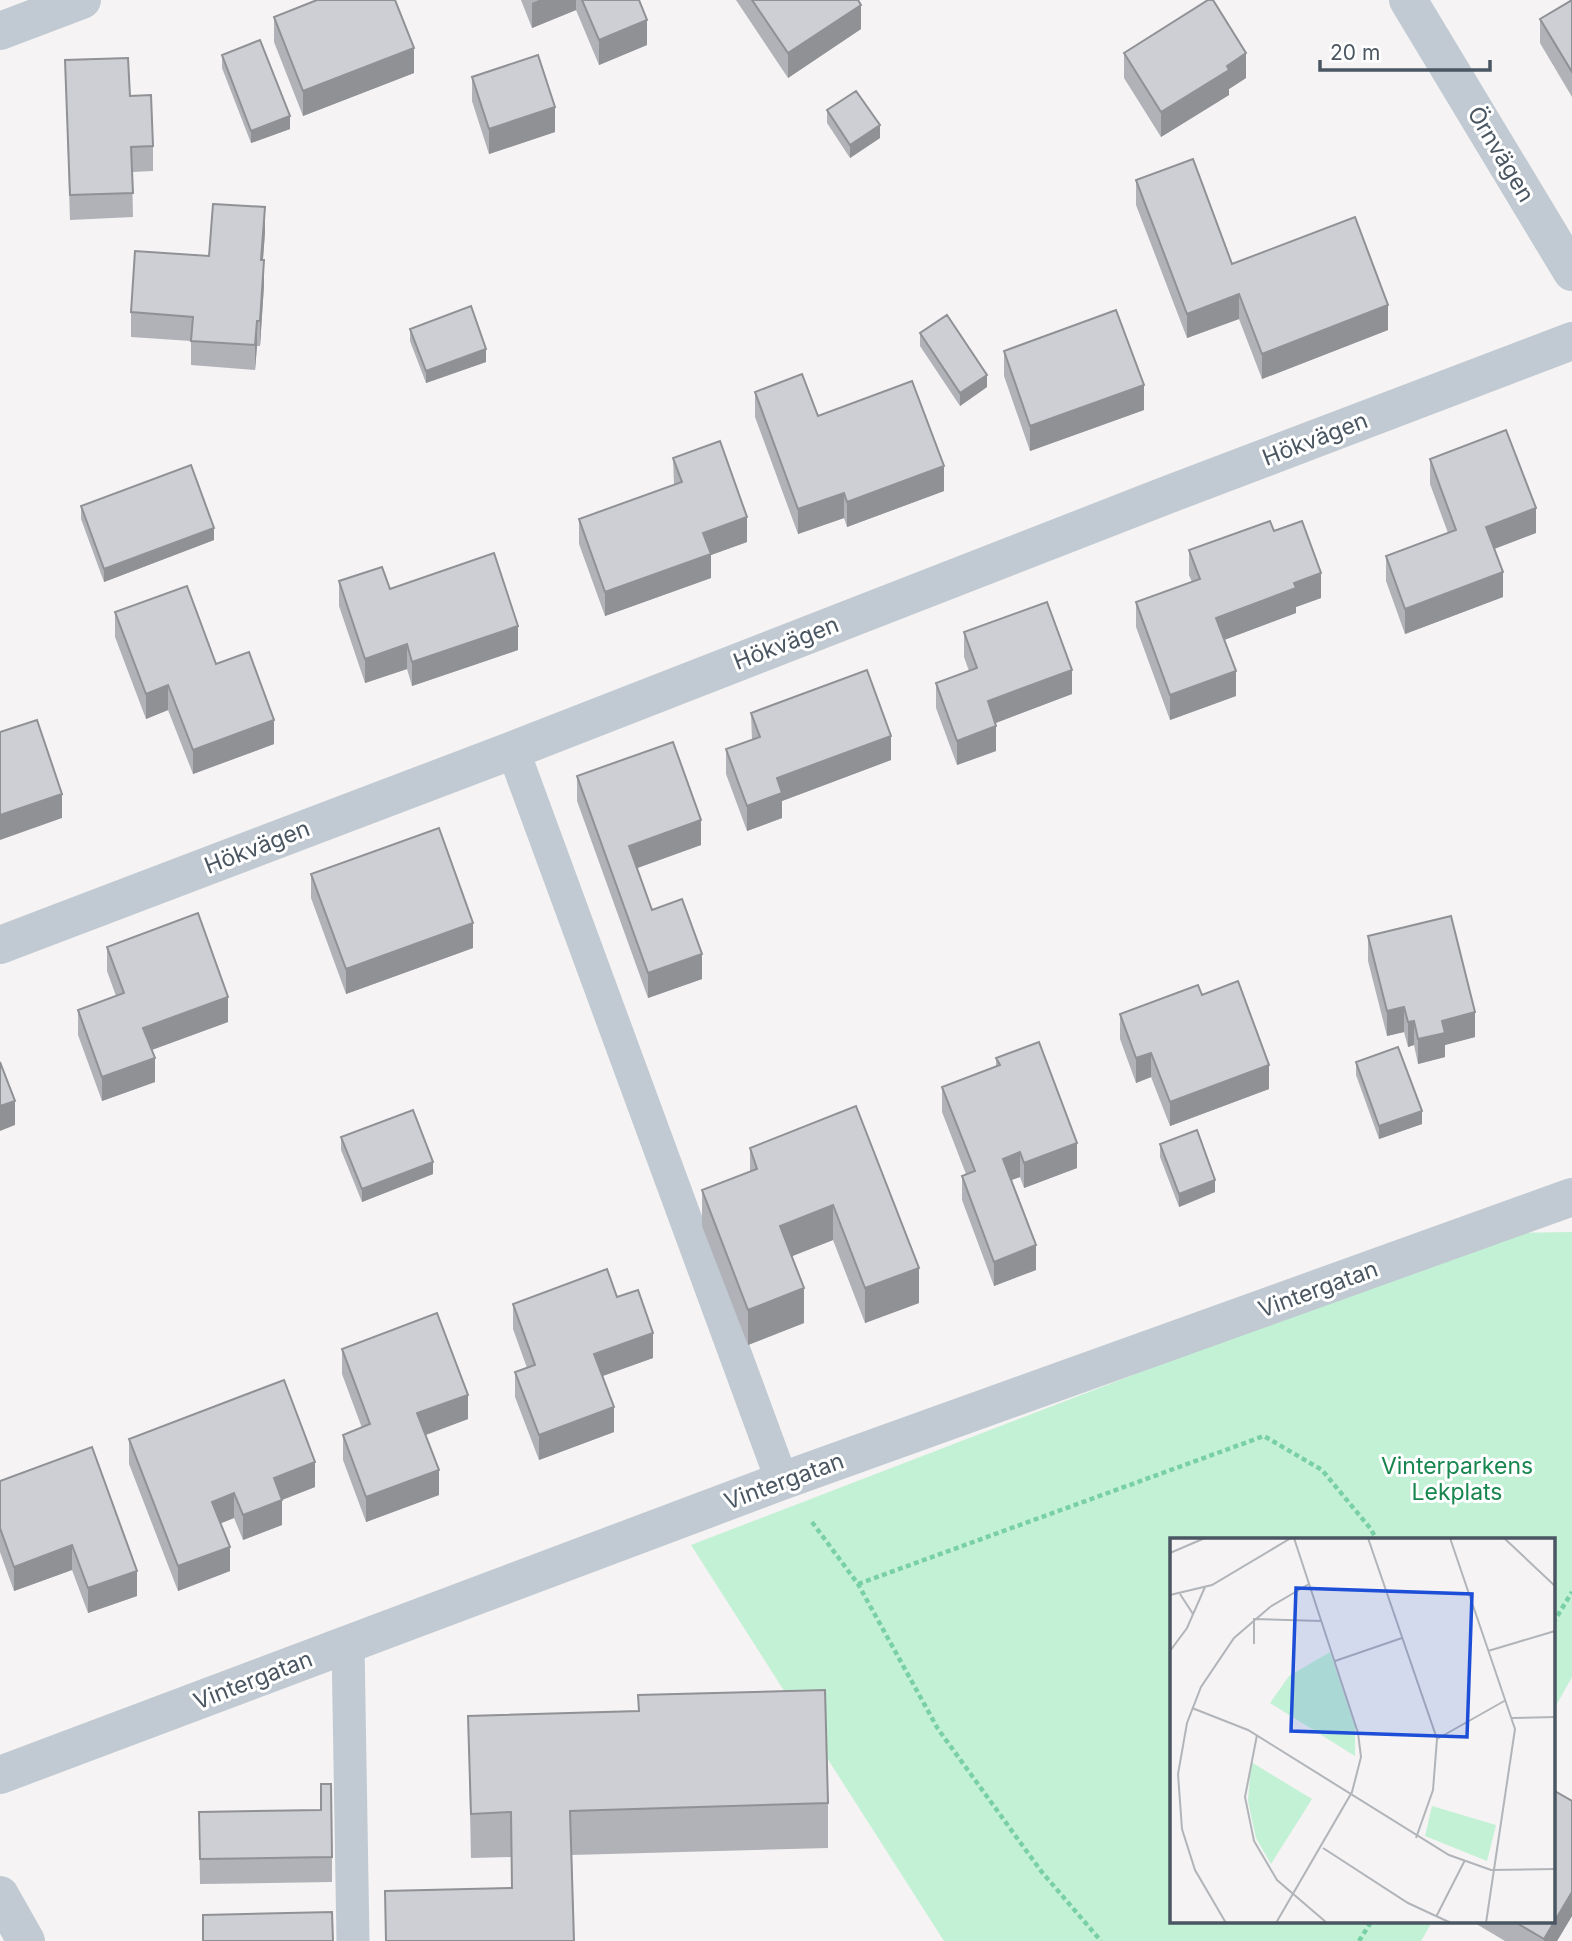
<svg xmlns="http://www.w3.org/2000/svg" width="1572" height="1941" font-family="Inter,sans-serif">
<rect width="100%" height="100%" fill="#f5f3f3"/>
<path fill="#c3f1d5" d="M 1572,1232 L 1572,1677 L 1553,1711 L 1553,1540 L 1171,1540 L 1171,1922 L 1432,1922 L 1421,1941 L 944,1941 L 691,1545 L 1502,1233 Z"/>
<g fill="none" stroke-linecap="round" stroke-linejoin="round">
<path stroke="#7ad0a6" stroke-width="4.5" stroke-dasharray="5 3.5" stroke-linecap="butt" d="M 812,1522 L 858,1584 L 938,1729 L 1041,1871 L 1101,1941
M 858,1584 L 1264,1436 L 1322,1470 L 1370,1528 L 1377,1540
M 1553,1623 L 1572,1592
M 1359,1941 L 1371,1922"/>
<path stroke="#c1cad2" stroke-width="33" d="M 513,750 L 782,1481
M 348,1644 L 353,1941"/>
<path stroke="#c1cad2" stroke-width="38" d="M 1408,0 L 1572,272
M 0,31 L 82,0
M 0,945 L 513,750 L 1167,495 L 1572,341
M 0,1775 L 782,1481 L 1572,1197
M 0,1895 L 26,1941"/>
</g>
<path fill="#b0b2b7" d="M 521,0 L 639,0 L 647,45 L 599,65 L 576,10 L 532,28 Z
M 736,0 L 858,0 L 861,29 L 788,78 Z
M 1572,0 L 1572,97 L 1540,43 L 1540,19 Z
M 274,17 L 414,73 L 303,116 L 274,42 Z
M 1124,53 L 1246,78 L 1229,89 L 1229,95 L 1161,137 L 1124,78 Z
M 222,55 L 290,129 L 251,143 L 222,68 Z
M 65,60 L 130,96 L 153,146 L 153,171 L 132,172 L 133,217 L 70,220 Z
M 472,77 L 555,132 L 489,154 L 472,101 Z
M 827,110 L 880,138 L 850,158 L 827,123 Z
M 1136,180 L 1232,264 L 1388,330 L 1262,379 L 1239,319 L 1187,338 L 1136,205 Z
M 265,232 L 263,260 L 264,285 L 260,346 L 257,346 L 255,370 L 191,365 L 191,341 L 131,337 L 131,312 L 209,256 Z
M 410,329 L 486,362 L 426,383 L 410,341 Z
M 920,333 L 987,387 L 960,406 L 920,346 Z
M 1004,351 L 1144,410 L 1030,451 L 1004,376 Z
M 755,392 L 818,416 L 944,491 L 847,527 L 844,518 L 798,534 L 755,417 Z
M 673,458 L 747,542 L 711,555 L 711,578 L 605,616 L 579,544 L 579,519 L 674,485 Z
M 1430,459 L 1536,533 L 1494,549 L 1503,597 L 1405,634 L 1386,581 L 1386,556 L 1448,533 L 1430,484 Z
M 81,506 L 214,540 L 104,582 L 81,519 Z
M 1274,531 L 1321,598 L 1296,607 L 1296,613 L 1224,640 L 1236,696 L 1170,720 L 1136,627 L 1136,602 L 1192,582 L 1189,575 L 1189,550 Z
M 339,581 L 390,589 L 518,650 L 412,686 L 407,669 L 365,683 L 339,606 Z
M 115,612 L 216,664 L 274,744 L 193,774 L 168,710 L 146,719 L 115,637 Z
M 964,632 L 1072,694 L 995,723 L 996,751 L 957,765 L 936,708 L 936,683 L 969,671 L 964,657 Z
M 751,713 L 891,760 L 782,801 L 782,818 L 747,831 L 726,774 L 726,749 L 752,740 Z
M 577,776 L 701,845 L 637,868 L 652,910 L 702,979 L 648,998 L 577,801 Z
M 311,874 L 473,948 L 346,994 L 311,898 Z
M 1368,936 L 1475,1037 L 1445,1045 L 1445,1057 L 1418,1064 L 1414,1045 L 1408,1047 L 1404,1032 L 1387,1036 L 1368,961 Z
M 107,947 L 228,1022 L 152,1050 L 155,1082 L 102,1101 L 78,1035 L 78,1010 L 116,996 L 107,971 Z
M 1202,995 L 1269,1089 L 1170,1126 L 1151,1077 L 1136,1083 L 1120,1039 L 1120,1014 Z
M 996,1058 L 1077,1168 L 1024,1188 L 1020,1177 L 1011,1180 L 1036,1270 L 994,1286 L 962,1200 L 962,1176 L 966,1174 L 942,1112 L 942,1087 L 996,1066 Z
M 1356,1062 L 1422,1124 L 1379,1139 L 1356,1075 Z
M 856,1106 L 919,1303 L 865,1323 L 833,1240 L 792,1256 L 804,1323 L 748,1345 L 702,1226 L 702,1190 L 750,1172 L 750,1148 Z
M 341,1137 L 433,1174 L 362,1202 L 341,1150 Z
M 1160,1144 L 1215,1192 L 1179,1207 L 1160,1157 Z
M 617,1297 L 653,1358 L 603,1376 L 614,1432 L 539,1460 L 515,1397 L 515,1372 L 527,1368 L 513,1329 L 513,1304 Z
M 342,1349 L 468,1419 L 426,1435 L 439,1495 L 366,1522 L 343,1460 L 343,1435 L 362,1428 L 342,1374 Z
M 129,1439 L 315,1487 L 282,1500 L 282,1525 L 243,1540 L 234,1518 L 220,1523 L 230,1571 L 178,1591 L 129,1464 Z
M 0,1481 L 137,1596 L 88,1613 L 72,1570 L 14,1591 L 0,1552 Z
M 638,1695 L 828,1803 L 828,1848 L 572,1855 L 574,1941 L 385,1941 L 385,1891 L 511,1888 L 511,1857 L 471,1858 L 468,1716 L 638,1711 Z
M 1572,1801 L 1572,1916 L 1557,1941 L 1505,1941 L 1473,1922 L 1553,1922 Z
M 199,1812 L 332,1857 L 332,1882 L 200,1884 Z"/>
<path fill="#909195" d="M 539,0 L 576,0 L 576,10 L 532,28 L 532,3 Z
M 861,5 L 861,29 L 788,78 L 788,53 Z
M 647,20 L 647,45 L 599,65 L 599,40 Z
M 414,48 L 414,73 L 303,116 L 303,91 Z
M 1246,53 L 1246,78 L 1229,89 L 1229,95 L 1161,137 L 1161,112 Z
M 555,107 L 555,132 L 489,154 L 489,129 Z
M 290,116 L 290,129 L 251,143 L 251,131 Z
M 880,125 L 880,138 L 850,158 L 850,145 Z
M 265,207 L 265,232 L 261,285 L 261,260 Z
M 264,260 L 264,285 L 260,346 L 260,321 Z
M 1239,294 L 1239,319 L 1187,338 L 1187,314 Z
M 1388,305 L 1388,330 L 1262,379 L 1262,354 Z
M 257,321 L 257,346 L 255,370 L 255,345 Z
M 486,349 L 486,362 L 426,383 L 426,371 Z
M 987,375 L 987,387 L 960,406 L 960,393 Z
M 1144,385 L 1144,410 L 1030,451 L 1030,426 Z
M 944,466 L 944,491 L 847,527 L 847,502 Z
M 844,493 L 844,518 L 798,534 L 798,509 Z
M 1536,508 L 1536,533 L 1486,552 L 1486,527 Z
M 747,517 L 747,542 L 711,555 L 711,578 L 605,616 L 605,592 L 703,533 Z
M 214,528 L 214,540 L 104,582 L 104,569 Z
M 1503,572 L 1503,597 L 1405,634 L 1405,609 Z
M 1321,573 L 1321,598 L 1296,607 L 1296,613 L 1216,643 L 1216,618 L 1294,583 Z
M 518,626 L 518,650 L 412,686 L 412,662 Z
M 407,644 L 407,669 L 365,683 L 365,659 Z
M 1072,670 L 1072,694 L 988,726 L 988,701 Z
M 1236,671 L 1236,696 L 1170,720 L 1170,695 Z
M 168,685 L 168,710 L 146,719 L 146,694 Z
M 274,720 L 274,744 L 193,774 L 193,750 Z
M 996,726 L 996,751 L 957,765 L 957,741 Z
M 891,736 L 891,760 L 782,801 L 782,818 L 747,831 L 747,806 L 777,778 Z
M 62,794 L 62,818 L 0,840 L 0,815 Z
M 701,820 L 701,845 L 629,871 L 629,846 Z
M 473,923 L 473,948 L 346,994 L 346,969 Z
M 702,954 L 702,979 L 648,998 L 648,973 Z
M 228,997 L 228,1022 L 143,1053 L 143,1028 Z
M 1404,1007 L 1404,1032 L 1387,1036 L 1387,1011 Z
M 1475,1012 L 1475,1037 L 1445,1045 L 1445,1057 L 1418,1064 L 1418,1039 L 1442,1021 Z
M 1414,1021 L 1414,1045 L 1408,1047 L 1408,1022 Z
M 1151,1053 L 1151,1077 L 1136,1083 L 1136,1058 Z
M 155,1058 L 155,1082 L 102,1101 L 102,1077 Z
M 1269,1065 L 1269,1089 L 1170,1126 L 1170,1102 Z
M 15,1101 L 15,1125 L 0,1131 L 0,1106 Z
M 1422,1111 L 1422,1124 L 1379,1139 L 1379,1126 Z
M 1077,1143 L 1077,1168 L 1024,1188 L 1024,1163 Z
M 1020,1152 L 1020,1177 L 1003,1183 L 1003,1159 Z
M 433,1162 L 433,1174 L 362,1202 L 362,1189 Z
M 1215,1180 L 1215,1192 L 1179,1207 L 1179,1194 Z
M 833,1205 L 833,1240 L 780,1261 L 780,1226 Z
M 1036,1245 L 1036,1270 L 994,1286 L 994,1262 Z
M 919,1268 L 919,1303 L 865,1323 L 865,1288 Z
M 804,1288 L 804,1323 L 748,1345 L 748,1310 Z
M 653,1333 L 653,1358 L 594,1379 L 594,1354 Z
M 468,1395 L 468,1419 L 417,1438 L 417,1413 Z
M 614,1407 L 614,1432 L 539,1460 L 539,1435 Z
M 315,1462 L 315,1487 L 274,1503 L 274,1478 Z
M 439,1470 L 439,1495 L 366,1522 L 366,1497 Z
M 234,1493 L 234,1518 L 212,1527 L 212,1502 Z
M 282,1500 L 282,1525 L 243,1540 L 243,1515 Z
M 72,1545 L 72,1570 L 14,1591 L 14,1567 Z
M 230,1547 L 230,1571 L 178,1591 L 178,1566 Z
M 137,1571 L 137,1596 L 88,1613 L 88,1588 Z
M 1572,1892 L 1572,1916 L 1557,1941 L 1544,1941 L 1544,1939 Z"/>
<path fill="#cdcfd5" stroke="#909195" stroke-width="2" d="M 317,0 L 395,0 L 414,48 L 303,91 L 274,17 Z
M 582,0 L 639,0 L 647,20 L 599,40 Z
M 752,0 L 858,0 L 861,5 L 788,53 Z
M 1208,0 L 1213,0 L 1246,53 L 1227,66 L 1229,70 L 1161,112 L 1124,53 Z
M 1572,0 L 1572,72 L 1540,19 Z
M 260,40 L 290,116 L 251,131 L 222,55 Z
M 538,55 L 555,107 L 489,129 L 472,77 Z
M 128,58 L 130,96 L 151,95 L 153,146 L 131,147 L 133,193 L 70,195 L 65,60 Z
M 856,91 L 880,125 L 850,145 L 827,110 Z
M 1193,159 L 1232,264 L 1355,217 L 1388,305 L 1262,354 L 1239,294 L 1187,314 L 1136,180 Z
M 213,204 L 265,207 L 261,260 L 264,260 L 260,321 L 257,321 L 255,345 L 191,341 L 193,317 L 131,312 L 135,251 L 209,256 Z
M 471,306 L 486,349 L 426,371 L 410,329 Z
M 1116,310 L 1144,385 L 1030,426 L 1004,351 Z
M 947,315 L 987,375 L 960,393 L 920,333 Z
M 802,374 L 818,416 L 912,381 L 944,466 L 847,502 L 844,493 L 798,509 L 755,392 Z
M 1506,430 L 1536,508 L 1486,527 L 1503,572 L 1405,609 L 1386,556 L 1456,530 L 1430,459 Z
M 720,441 L 747,517 L 703,533 L 711,554 L 605,592 L 579,519 L 682,482 L 673,458 Z
M 191,465 L 214,528 L 104,569 L 81,506 Z
M 1270,521 L 1274,531 L 1302,521 L 1321,573 L 1294,583 L 1296,588 L 1216,618 L 1236,671 L 1170,695 L 1136,602 L 1200,579 L 1189,550 Z
M 494,553 L 518,626 L 412,662 L 407,644 L 365,659 L 339,581 L 382,567 L 390,589 Z
M 187,586 L 216,664 L 249,652 L 274,720 L 193,750 L 168,685 L 146,694 L 115,612 Z
M 1047,602 L 1072,670 L 988,701 L 996,726 L 957,741 L 936,683 L 977,668 L 964,632 Z
M 867,670 L 891,736 L 777,778 L 782,793 L 747,806 L 726,749 L 760,737 L 751,713 Z
M 37,720 L 62,794 L 0,815 L 0,732 Z
M 673,742 L 701,820 L 629,846 L 652,910 L 682,899 L 702,954 L 648,973 L 577,776 Z
M 439,828 L 473,923 L 346,969 L 311,874 Z
M 198,913 L 228,997 L 143,1028 L 155,1058 L 102,1077 L 78,1010 L 124,993 L 107,947 Z
M 1451,916 L 1475,1012 L 1442,1021 L 1445,1033 L 1418,1039 L 1414,1021 L 1408,1022 L 1404,1007 L 1387,1011 L 1368,936 Z
M 1238,981 L 1269,1065 L 1170,1102 L 1151,1053 L 1136,1058 L 1120,1014 L 1198,985 L 1202,995 Z
M 1039,1042 L 1077,1143 L 1024,1163 L 1020,1152 L 1003,1159 L 1036,1245 L 994,1262 L 962,1176 L 975,1171 L 942,1087 L 1000,1065 L 996,1058 Z
M 1398,1047 L 1422,1111 L 1379,1126 L 1356,1062 Z
M 0,1062 L 15,1101 L 0,1106 Z
M 856,1106 L 919,1268 L 865,1288 L 833,1205 L 780,1226 L 804,1288 L 748,1310 L 702,1190 L 757,1169 L 750,1148 Z
M 413,1110 L 433,1162 L 362,1189 L 341,1137 Z
M 1197,1130 L 1215,1180 L 1179,1194 L 1160,1144 Z
M 607,1269 L 617,1297 L 638,1290 L 653,1333 L 594,1354 L 614,1407 L 539,1435 L 515,1372 L 535,1365 L 513,1304 Z
M 437,1313 L 468,1395 L 417,1413 L 439,1470 L 366,1497 L 343,1435 L 370,1424 L 342,1349 Z
M 284,1380 L 315,1462 L 274,1478 L 282,1500 L 243,1515 L 234,1493 L 212,1502 L 230,1547 L 178,1566 L 129,1439 Z
M 92,1447 L 137,1571 L 88,1588 L 72,1545 L 14,1567 L 0,1528 L 0,1481 Z
M 825,1690 L 828,1803 L 570,1811 L 574,1941 L 386,1941 L 385,1891 L 512,1888 L 511,1812 L 471,1814 L 468,1716 L 639,1711 L 638,1695 Z
M 321,1784 L 331,1784 L 332,1857 L 200,1859 L 199,1812 L 321,1810 Z
M 1553,1790 L 1572,1801 L 1572,1892 L 1544,1939 L 1515,1922 L 1553,1922 Z
M 332,1912 L 333,1941 L 203,1941 L 203,1915 Z"/>
<g text-anchor="middle" stroke-width="6" stroke-linejoin="round" paint-order="stroke">
<g font-size="23" fill="#4a5661" stroke="#fff">
<text transform="translate(1501 154) rotate(59)" y="8">Örnvägen</text>
<text transform="translate(1315 439) rotate(-21)" y="8">Hökvägen</text>
<text transform="translate(786 643) rotate(-21)" y="8">Hökvägen</text>
<text transform="translate(257 847) rotate(-21)" y="8">Hökvägen</text>
<text transform="translate(1318 1289) rotate(-20)" y="8">Vintergatan</text>
<text transform="translate(784 1481) rotate(-20)" y="8">Vintergatan</text>
<text transform="translate(253 1680) rotate(-21)" y="8">Vintergatan</text>
</g>
<g font-size="23" fill="#17864f" stroke="#fff">
<text x="1457" y="1474">Vinterparkens<tspan x="1457" dy="26">Lekplats</tspan></text>
</g>
</g>
<g transform="translate(1170 1538)">
<rect width="385" height="385" fill="#f5f3f3"/>
<path d="M 160,114 L 185,189 L 185,218 L 100,165 L 119,138 ZM 81,224 L 142,261 L 101,326 L 86,300 L 78,263 ZM 262,268 L 326,287 L 317,323 L 255,298 Z" fill="#c3f1d5"/>
<path fill="none" stroke="#b1b4b9" stroke-width="2" d="M 198,0 L 267,201 L 263,252 L 246,300M 280,0 L 345,191 L 316,385M 334,0 L 385,48M 0,15 L 35,0M 10,56 L 23,76M 0,57 L 42,47 L 121,0M 84,106 L 84,81 L 152,83M 0,113 L 17,90 L 35,49M 318,113 L 385,93M 165,123 L 232,100M 22,170 L 78,192 L 279,317 L 321,332 L 385,331M 342,180 L 385,179M 87,197 L 75,259 L 84,303 L 107,342 L 157,385M 267,201 L 336,162M 153,310 L 238,365 L 281,385M 266,379 L 295,322M 56,385 L 25,332 L 12,291 L 8,236 L 17,185 L 31,149 L 64,100 L 100,69 L 139,46M 106,385 L 182,254 L 191,219 L 188,195 L 124,0"/>
<path fill="#1d4ed8" fill-opacity="0.15" stroke="#1d4ed8" stroke-width="3.5" d="M 126,50 L 302,56 L 297,199 L 121,193 Z"/>
<rect width="385" height="385" fill="none" stroke="#4a5661" stroke-width="3.5"/>
</g>
<path d="M1320 60v10h170v-10" fill="none" stroke="#4a5661" stroke-width="3.5"/>
<text x="1330" y="60" font-size="21" fill="#4a5661" stroke="#ffffff" stroke-width="5" paint-order="stroke">20 m</text>
</svg>
